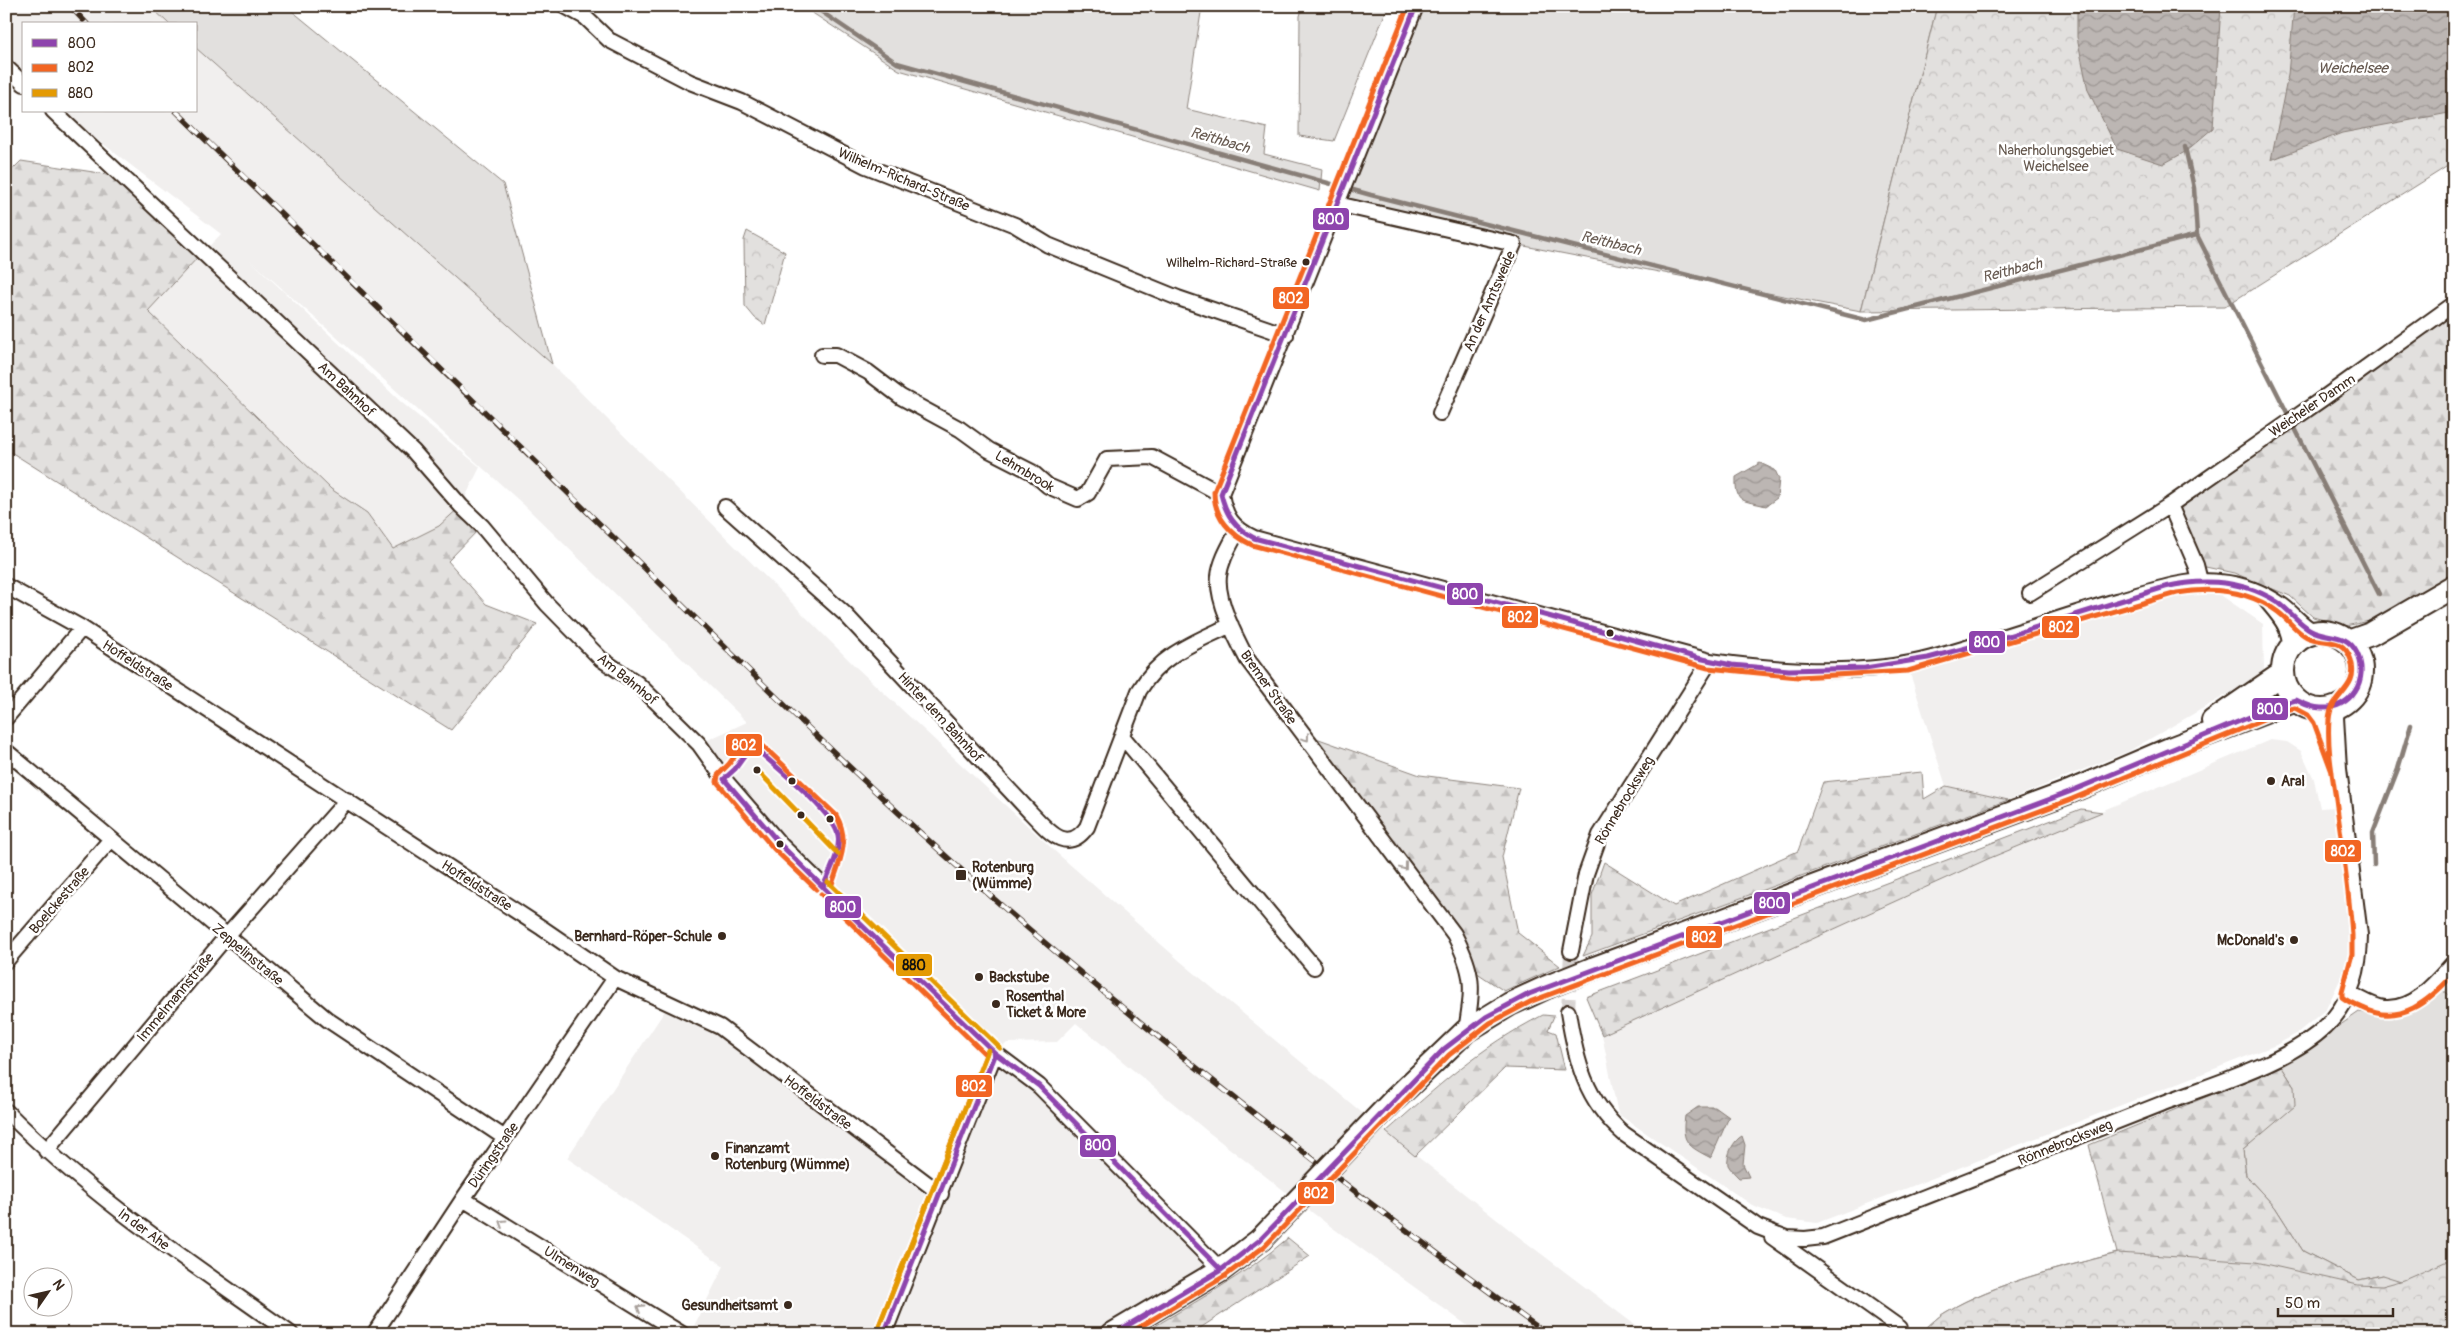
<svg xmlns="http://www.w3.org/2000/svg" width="2460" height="1340" font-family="Pangolin,sans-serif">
<defs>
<pattern id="forest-firs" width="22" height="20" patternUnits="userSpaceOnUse" patternTransform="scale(1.25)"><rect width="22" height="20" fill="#e2e0de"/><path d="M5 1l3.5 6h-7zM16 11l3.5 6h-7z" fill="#c3c0be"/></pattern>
<pattern id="park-crowns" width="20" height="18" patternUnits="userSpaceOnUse" patternTransform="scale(1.25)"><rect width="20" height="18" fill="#e2e0de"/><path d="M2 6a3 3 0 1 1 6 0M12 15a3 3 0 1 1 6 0" fill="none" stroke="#c3c0be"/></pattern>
<pattern id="water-waves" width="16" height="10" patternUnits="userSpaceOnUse" patternTransform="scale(1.25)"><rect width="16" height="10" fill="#bcb6b3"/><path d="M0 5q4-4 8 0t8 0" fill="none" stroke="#9a9491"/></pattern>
</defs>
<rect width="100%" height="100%" fill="#fff"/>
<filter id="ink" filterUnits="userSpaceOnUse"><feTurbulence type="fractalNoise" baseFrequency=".02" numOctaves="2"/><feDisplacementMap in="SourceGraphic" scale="10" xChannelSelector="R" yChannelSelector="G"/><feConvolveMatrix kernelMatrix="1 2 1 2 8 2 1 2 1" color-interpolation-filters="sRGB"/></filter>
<g filter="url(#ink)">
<path fill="#f1efee" d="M 6,6 L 150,6 L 169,24 L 24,24 L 24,83 L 6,70 Z
M 196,48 L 552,364 L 858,669 L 1058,854 L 1180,961 L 1360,1111 L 1515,1234 L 1647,1334 L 1479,1334 L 1326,1223 L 1207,1131 L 1076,1023 L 1057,1042 L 1007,1043 L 996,1053 L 1221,1270 L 1113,1334 L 690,1334 L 724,1266 L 567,1158 L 670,1003 L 720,1027 L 940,1194 L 995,1053 L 847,911 L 699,744 L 747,722 L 524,505 L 249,259 L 401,402 L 480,467 L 461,506 L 439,526 L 393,549 L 367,513 L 331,489 L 147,310 L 221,234 L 60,111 L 196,111 Z
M 2200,581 L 2263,624 L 2264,673 L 2129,751 L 2008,800 L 1946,786 L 1907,664 Z
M 2270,740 L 2287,742 L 2301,751 L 2314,779 L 2320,808 L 2335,807 L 2350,938 L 2347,965 L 2326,1009 L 2296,1034 L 2276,1045 L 1817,1223 L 1786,1219 L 1755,1207 L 1618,1114 L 1602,1035 L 1990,858 Z"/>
<path fill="#e2e0de" stroke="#8e857e" d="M 150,6 L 286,6 L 503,184 L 552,364 L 196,48 L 196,24 L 169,24 Z
M 813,6 L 1202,6 L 1186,109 L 1267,128 L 1264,154 L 1322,169 L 1320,191 L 899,70 L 811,12 Z
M 1303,6 L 1388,6 L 1334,141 L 1299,136 L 1300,16 Z
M 1416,6 L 1937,6 L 1861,311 L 1514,244 L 1337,204 Z
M 2441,988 L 2454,999 L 2454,1334 L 2382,1275 L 2359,1280 L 2303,1251 L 2275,1207 L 2246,1176 L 2243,1150 L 2262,1133 L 2294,1086 L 2281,1066 L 2359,1012 L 2394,1018 Z"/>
<path fill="url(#forest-firs)" stroke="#8e857e" d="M 21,161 L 113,175 L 199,256 L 148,311 L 331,489 L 367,513 L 393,549 L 439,526 L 461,506 L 482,526 L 448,561 L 486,604 L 537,624 L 451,730 L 6,449 L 6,176 Z
M 2454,304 L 2454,571 L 2418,596 L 2370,621 L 2345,626 L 2313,617 L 2290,596 L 2234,573 L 2196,565 L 2170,505 Z
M 1302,733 L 1420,775 L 1519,788 L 1502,857 L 1518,933 L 1560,966 L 1504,991 L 1470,968 Z
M 1922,772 L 1924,799 L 1946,786 L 2008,800 L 1583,956 L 1592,937 L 1592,895 L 1604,862 L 1674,906 L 1798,851 L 1823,782 Z
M 2081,809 L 2102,812 L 1990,858 L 1602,1035 L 1586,997 Z
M 2454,971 L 2454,999 L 2441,988 Z
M 1543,1015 L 1554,1016 L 1548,1030 L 1556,1033 L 1565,1070 L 1505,1068 L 1415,1156 L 1386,1132 C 1438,1086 1480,1047 1543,1015 Z
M 2281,1066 L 2294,1086 L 2295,1106 L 2243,1150 L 2246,1176 L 2275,1207 L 2303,1251 L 2359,1280 L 2382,1275 L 2417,1286 L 1919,1334 C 1928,1327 1937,1317 1946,1312 C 1993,1283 2064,1267 2117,1253 L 2089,1145 Z
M 1288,1238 L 1310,1256 L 1191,1334 L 1142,1334 C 1191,1304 1244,1276 1288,1238 Z"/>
<path fill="url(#park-crowns)" stroke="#8e857e" d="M 1937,6 L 2454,6 L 2454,162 L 2224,307 L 1861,311 Z
M 747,231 L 785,252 L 765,325 L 755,318 L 745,306 L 744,240 Z
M 2118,1253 L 2256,1262 L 2358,1285 L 2382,1286 L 2404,1280 L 2454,1258 L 2454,1334 L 1919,1334 C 1928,1327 1937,1317 1946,1312 C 1994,1283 2064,1267 2118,1253 Z"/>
<path fill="url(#water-waves)" stroke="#887e77" d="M 2077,6 L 2221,6 L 2213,128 L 2185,152 L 2163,164 L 2117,149 L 2088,90 L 2077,37 Z
M 2294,6 L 2454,6 L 2454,112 L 2342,133 L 2271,160 L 2288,75 Z
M 1760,463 L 1775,470 L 1779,479 L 1777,498 L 1766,506 C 1743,500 1735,504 1736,477 Z
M 1698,1107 L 1715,1107 L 1729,1117 L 1711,1158 C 1688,1146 1681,1143 1685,1116 Z
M 1742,1136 L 1745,1145 L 1743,1164 L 1749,1177 L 1739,1178 C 1735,1174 1730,1169 1728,1165 C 1726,1155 1734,1140 1742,1136 Z"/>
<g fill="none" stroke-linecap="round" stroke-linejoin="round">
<path stroke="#887e77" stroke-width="4.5" d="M 813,6 L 897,63 L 1371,195 L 1866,320 L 2197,235 L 2194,188 L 2185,147
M 2197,235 L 2379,594
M 2374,865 L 2373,833 L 2398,769 L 2411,725"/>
<path stroke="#d8d4d2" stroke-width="14" stroke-dasharray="14 7" stroke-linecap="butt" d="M 1568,1012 L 1571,951"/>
<defs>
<path id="minor" d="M 565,6 L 585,17 L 609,40 L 690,82 L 742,102 L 866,166 L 1015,225 L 1048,245 L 1178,298 L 1286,335
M 1416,6 L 1221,494 C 1225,517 1233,528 1254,538 L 1710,661 C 1780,671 1863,677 1932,658 C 1994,641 2055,619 2116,601 C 2149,592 2185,578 2220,582 C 2242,584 2265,593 2283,606 C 2294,614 2302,626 2315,632
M 6,67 L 24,84
M 53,111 L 413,451 L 461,506 L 482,526 L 547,604 L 601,659 L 637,683 L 699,744 L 724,779 L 780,844 L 995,1053 L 1039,1086 L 1221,1270
M 1337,204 L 1514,244 L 1440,413
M 822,355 L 836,355 L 868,372 L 901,397 L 960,429 L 989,450 L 1032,472 L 1048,486 L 1078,499 L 1088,493 L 1107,459 L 1152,457 L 1221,494
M 2170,505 L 2196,565 L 2200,581
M 725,507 L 845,614 L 1030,812 C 1047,829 1066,856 1087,827 L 1139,691 C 1161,654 1193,643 1231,625
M 1238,530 C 1231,544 1221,559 1219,576 C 1216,600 1236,638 1247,659 L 1454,934 C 1475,975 1473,987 1466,1031
M 6,586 L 82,628 L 542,928 L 615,978 L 720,1027 L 941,1194
M 2030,593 L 2170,505 L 2325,397 L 2454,304
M 2265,599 C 2278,615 2291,627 2290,649
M 2313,709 L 2321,719 L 2334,754
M 6,718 L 82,628
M 1122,736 L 1314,967
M 6,751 L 328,1020 L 505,1138
M 1571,951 L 1586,874 L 1600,835 L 1710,661
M 6,961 L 111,839
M 2349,993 C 2360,998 2373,1007 2385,1008 C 2414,1010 2437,981 2454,962
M 1568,1012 C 1576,1061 1585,1100 1624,1134 L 1758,1227 L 1787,1238 L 1805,1239 L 1823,1237 C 1936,1193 2048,1148 2161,1104 C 2209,1085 2288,1063 2325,1027 C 2351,1003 2360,969 2360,935 L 2339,769 L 2336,717 L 2339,706
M 6,1111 C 92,1198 193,1264 291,1334
M 46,1151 L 226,937 L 347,800
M 463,1199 L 682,1334
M 1772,1237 L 1900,1328
M 374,1334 L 463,1199 L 615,978
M 884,1334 L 995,1053"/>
<path id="primary" d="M2283 671a39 39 0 1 1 78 0a39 39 0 1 1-78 0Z
M 2348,642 L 2371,634 L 2454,586
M 2213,721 L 2283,673
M 1592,969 L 2069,792 L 2172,748 L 2296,700
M 1394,1100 L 1466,1031 L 1510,1004 L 1547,987
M 1113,1334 L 1221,1270 L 1260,1240"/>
</defs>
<use href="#minor" stroke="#3b2a1e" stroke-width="18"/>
<use href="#primary" stroke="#3b2a1e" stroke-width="26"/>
<use href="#minor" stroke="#fff" stroke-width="14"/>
<use href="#primary" stroke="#fff" stroke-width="22"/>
<defs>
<path id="rail" d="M 70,6 L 87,24
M 176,111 C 322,252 468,394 613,537 C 742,664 872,793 1009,912 C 1182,1061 1362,1200 1547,1334"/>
</defs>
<use href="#rail" stroke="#3b2a1e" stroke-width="5.5"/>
<use href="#rail" stroke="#fff" stroke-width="4" stroke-dasharray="11" stroke-linecap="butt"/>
<defs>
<path id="primary-bridge" d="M 1547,987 L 1592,969
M 1260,1240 L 1394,1100"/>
</defs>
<use href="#primary-bridge" stroke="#3b2a1e" stroke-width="26" stroke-linecap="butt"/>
<use href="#primary-bridge" stroke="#fff" stroke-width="22"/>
<defs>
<path id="bus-1" d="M 724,779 L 780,844 L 847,911 L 995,1053 L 1039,1086 L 1221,1270
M 724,779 L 735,769 L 748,751 L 756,749 C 774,765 834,813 838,835 C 841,852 829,872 823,887
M 884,1334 L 995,1053
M 1113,1334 L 1221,1270 L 1260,1240 L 1444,1049 L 1486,1017 L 1529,994 L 2069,792 L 2281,704 L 2296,700 C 2304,704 2312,708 2321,708 C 2351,710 2370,679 2357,653 C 2347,632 2328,639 2311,630 C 2299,624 2290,611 2279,603 C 2244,580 2205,578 2165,587 L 1989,642 L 1928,658 L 1865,668 L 1789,670 L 1732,665 L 1698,658 L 1548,616 L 1254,538 C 1235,528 1226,515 1221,494 L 1416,6"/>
<path id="bus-2" d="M 1408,6 L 1214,492 C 1214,517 1231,535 1252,545 L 1708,668 L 1798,677 L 1908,671 L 2177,593 C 2213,587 2248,590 2278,612 C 2289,620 2295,631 2307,637 C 2323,645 2343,635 2351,660 C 2360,690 2330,693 2329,720 C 2327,746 2332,774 2336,799 C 2342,845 2349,890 2352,935 L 2352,954 L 2342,992 L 2342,997 C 2348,1002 2356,1005 2363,1008 C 2400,1027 2430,1000 2454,974
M 816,889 L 774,849 L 717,782 L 718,775 L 729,764 L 743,745 L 755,742 L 760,743 L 836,815 C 850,840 841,859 832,884
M 821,894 L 986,1055 L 877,1331
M 1128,1334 L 1225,1276 L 1265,1246 L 1449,1055 L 1490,1023 L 1532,1001 L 2072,799 L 2290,709 L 2295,708 L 2308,715 L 2314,723 L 2332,772"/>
<path id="bus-3" d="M 757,770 L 838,854
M 828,882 L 1000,1048
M 877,1331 L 988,1050"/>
</defs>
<use href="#bus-1" stroke="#fff" stroke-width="9"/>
<use href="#bus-2" stroke="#fff" stroke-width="9"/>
<use href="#bus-3" stroke="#fff" stroke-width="9"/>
<use href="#bus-1" stroke="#8e44ad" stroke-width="5"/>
<use href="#bus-2" stroke="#f26522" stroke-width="5"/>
<use href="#bus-3" stroke="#e49a03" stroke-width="5"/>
</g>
<defs><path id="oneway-chevron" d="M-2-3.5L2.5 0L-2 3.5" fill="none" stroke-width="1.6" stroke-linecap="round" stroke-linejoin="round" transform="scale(1.25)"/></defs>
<g stroke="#a79f9a">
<use href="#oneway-chevron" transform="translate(1306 738) rotate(53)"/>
<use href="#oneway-chevron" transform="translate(1404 867) rotate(53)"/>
<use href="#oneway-chevron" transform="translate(502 1223) rotate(-148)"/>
<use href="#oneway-chevron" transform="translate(640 1308) rotate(-148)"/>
</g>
</g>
<g fill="#3b2a1e" stroke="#fff" stroke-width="2">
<circle cx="1306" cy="262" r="4.5"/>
<circle cx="1610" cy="633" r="4.5"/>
<circle cx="757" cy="770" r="4.5"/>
<circle cx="792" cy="781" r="4.5"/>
<circle cx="2271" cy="781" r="5"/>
<circle cx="801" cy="815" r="4.5"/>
<circle cx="830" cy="819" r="4.5"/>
<circle cx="780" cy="844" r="4.5"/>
<rect x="955" y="869" width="12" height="12" rx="2.5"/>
<circle cx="722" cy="936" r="5"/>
<circle cx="2294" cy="940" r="5"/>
<circle cx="979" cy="977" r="5"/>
<circle cx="996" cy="1004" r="5"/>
<circle cx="715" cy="1156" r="5"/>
<circle cx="788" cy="1305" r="5"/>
</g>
<g text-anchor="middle" stroke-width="5" stroke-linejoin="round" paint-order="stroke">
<g font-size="13" fill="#3b2a1e" stroke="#fff" text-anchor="end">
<text x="1297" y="267">Wilhelm-Richard-Straße</text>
</g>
<g font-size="14" fill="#65584e" stroke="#fff">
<text x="2056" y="155">Naherholungsgebiet<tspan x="2056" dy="16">Weichelsee</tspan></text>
</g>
<g font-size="14" fill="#3b2a1e" stroke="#fff">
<text transform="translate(904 179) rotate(23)" y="5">Wilhelm-Richard-Straße</text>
<text transform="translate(1489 301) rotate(-66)" y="5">An der Amtsweide</text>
<text transform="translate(347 389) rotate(43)" y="5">Am Bahnhof</text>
<text transform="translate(2312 405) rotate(-34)" y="5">Weicheler Damm</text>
<text transform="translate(1025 471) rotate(31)" y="5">Lehmbrook</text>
<text transform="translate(138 665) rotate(33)" y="5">Hoffeldstraße</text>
<text transform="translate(628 679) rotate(39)" y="5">Am Bahnhof</text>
<text transform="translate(1269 687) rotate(55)" y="5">Bremer Straße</text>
<text transform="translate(941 717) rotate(47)" y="5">Hinter dem Bahnhof</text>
<text transform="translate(1624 800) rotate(-59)" y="5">Rönnebrocksweg</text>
<text transform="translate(477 885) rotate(33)" y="5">Hoffeldstraße</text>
<text transform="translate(59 900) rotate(-49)" y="5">Boelckestraße</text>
<text transform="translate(248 954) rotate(40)" y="5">Zeppelinstraße</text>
<text transform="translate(175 997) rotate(-50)" y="5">Immelmannstraße</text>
<text transform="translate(818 1102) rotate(37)" y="5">Hoffeldstraße</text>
<text transform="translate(2065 1142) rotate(-22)" y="5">Rönnebrocksweg</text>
<text transform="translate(493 1155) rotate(-55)" y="5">Düringstraße</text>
<text transform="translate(144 1229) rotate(36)" y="5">In der Ahe</text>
<text transform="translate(572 1266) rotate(32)" y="5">Ulmenweg</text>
</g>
<g font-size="14" font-weight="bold" fill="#3b2a1e" stroke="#fff" text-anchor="start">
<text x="2281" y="786">Aral</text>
<text x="972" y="872">Rotenburg<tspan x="972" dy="16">(Wümme)</tspan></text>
<text x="712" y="941" text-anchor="end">Bernhard-Röper-Schule</text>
<text x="2284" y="945" text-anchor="end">McDonald's</text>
<text x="989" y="982">Backstube</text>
<text x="1006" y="1001">Rosenthal<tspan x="1006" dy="16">Ticket &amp; More</tspan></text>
<text x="725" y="1153">Finanzamt<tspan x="725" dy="16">Rotenburg (Wümme)</tspan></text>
<text x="778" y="1310" text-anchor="end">Gesundheitsamt</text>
</g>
<g font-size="15" font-style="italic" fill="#685b52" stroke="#fff">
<text x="2353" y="73">Weichelsee</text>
<text transform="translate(1220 140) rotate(16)" y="5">Reithbach</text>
<text transform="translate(1611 243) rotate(14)" y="5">Reithbach</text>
<text transform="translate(2012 270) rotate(-14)" y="5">Reithbach</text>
</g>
</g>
<g stroke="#fff" stroke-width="2">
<rect x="1312" y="207" width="38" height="24" rx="5" fill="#8e44ad"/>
<rect x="1272" y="286" width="38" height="24" rx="5" fill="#f26522"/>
<rect x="1446" y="582" width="38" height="24" rx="5" fill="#8e44ad"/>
<rect x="1501" y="605" width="38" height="24" rx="5" fill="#f26522"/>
<rect x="2041" y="615" width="39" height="24" rx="5" fill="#f26522"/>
<rect x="1968" y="630" width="38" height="24" rx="5" fill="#8e44ad"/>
<rect x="2251" y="697" width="38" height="24" rx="5" fill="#8e44ad"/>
<rect x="725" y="733" width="38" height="24" rx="5" fill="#f26522"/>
<rect x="2324" y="839" width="38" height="24" rx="5" fill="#f26522"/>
<rect x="1753" y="891" width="38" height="24" rx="5" fill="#8e44ad"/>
<rect x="824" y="895" width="38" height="24" rx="5" fill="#8e44ad"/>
<rect x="1685" y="925" width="38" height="24" rx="5" fill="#f26522"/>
<rect x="895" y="953" width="38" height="24" rx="5" fill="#e49a03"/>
<rect x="955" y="1074" width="38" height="24" rx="5" fill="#f26522"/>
<rect x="1079" y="1134" width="38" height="24" rx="5" fill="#8e44ad"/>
<rect x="1297" y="1181" width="38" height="24" rx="5" fill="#f26522"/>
</g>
<g font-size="14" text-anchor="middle" font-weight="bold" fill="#fff">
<text x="1331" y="224">800</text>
<text x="1291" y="303">802</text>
<text x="1465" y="599">800</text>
<text x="1520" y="622">802</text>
<text x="2061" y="632">802</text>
<text x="1987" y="647">800</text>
<text x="2270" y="714">800</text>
<text x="744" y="750">802</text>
<text x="2343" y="856">802</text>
<text x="1772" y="908">800</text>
<text x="843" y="912">800</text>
<text x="1704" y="942">802</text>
<text x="974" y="1091">802</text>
<text x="1098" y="1150">800</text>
<text x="1316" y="1198">802</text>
</g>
<g font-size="14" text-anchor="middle" font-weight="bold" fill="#111">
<text x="914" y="970">880</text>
</g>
<rect width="2460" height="1340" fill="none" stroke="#fff" stroke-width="25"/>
<rect x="12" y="12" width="2435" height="1315" fill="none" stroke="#3b2a1e" stroke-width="2" filter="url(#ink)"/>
<rect x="22" y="22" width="175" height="90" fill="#ffffff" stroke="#b1aaa5"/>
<rect x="32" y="39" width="25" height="8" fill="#8e44ad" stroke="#b1aaa5"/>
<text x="68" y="48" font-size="15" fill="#3b2a1e">800</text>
<rect x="32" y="64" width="25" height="8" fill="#f26522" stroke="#b1aaa5"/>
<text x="68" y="72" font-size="15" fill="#3b2a1e">802</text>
<rect x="32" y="89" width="25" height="8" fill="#e49a03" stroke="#b1aaa5"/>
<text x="68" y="98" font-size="15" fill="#3b2a1e">880</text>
<g transform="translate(48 1292) rotate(56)"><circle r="24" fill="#ffffff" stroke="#b1aaa5"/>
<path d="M0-4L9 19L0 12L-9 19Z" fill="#3b2a1e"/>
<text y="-8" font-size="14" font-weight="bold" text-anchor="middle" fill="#3b2a1e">N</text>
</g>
<path d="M2278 1308v8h115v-8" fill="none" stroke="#3b2a1e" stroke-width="2.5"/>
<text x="2285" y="1308" font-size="15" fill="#3b2a1e" stroke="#ffffff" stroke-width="4" paint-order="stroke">50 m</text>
</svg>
